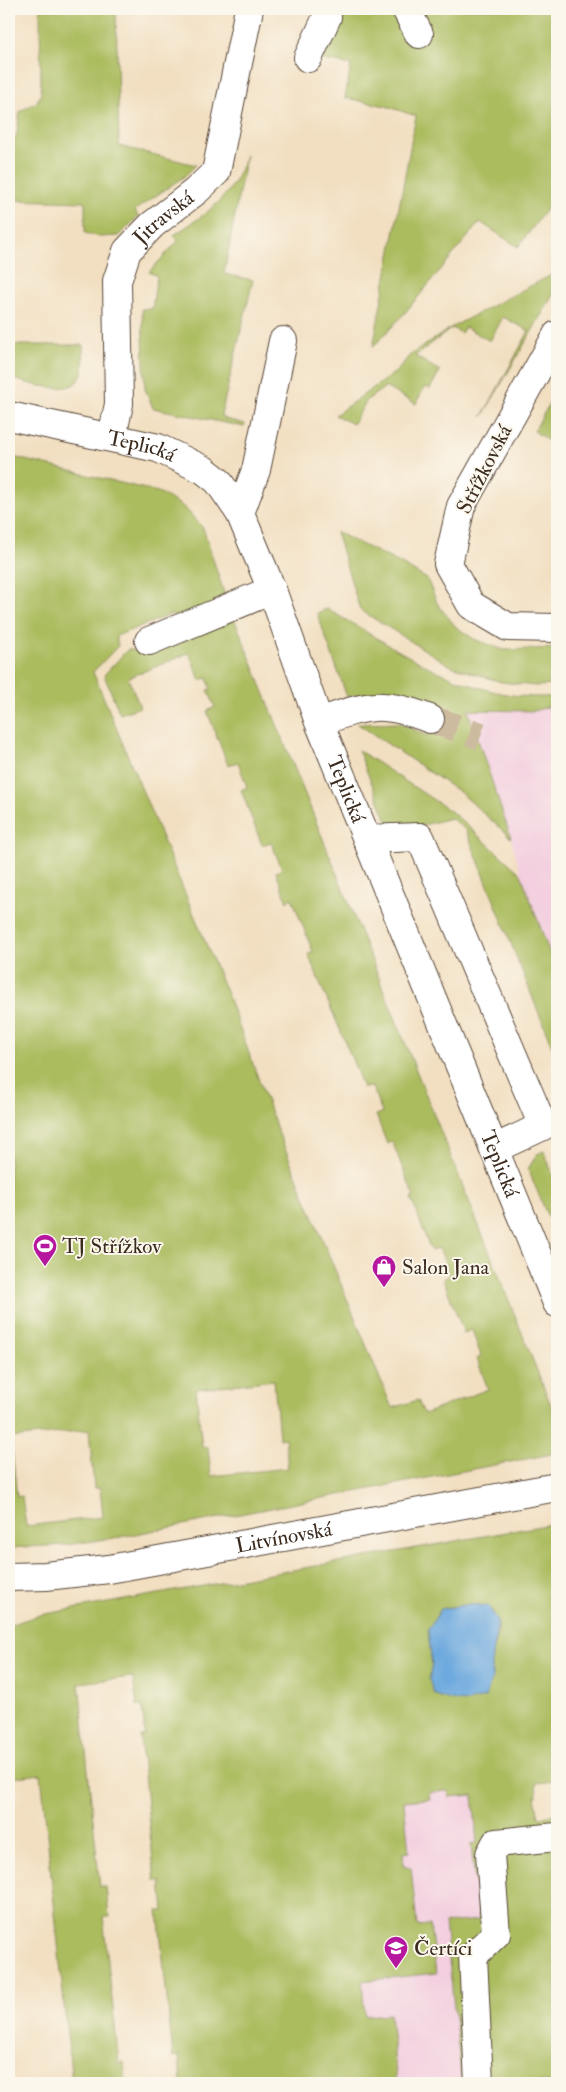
<svg xmlns="http://www.w3.org/2000/svg" width="566" height="2092" font-family="'IM FELL Double Pica',serif">
<rect width="100%" height="100%" fill="#fbf7ec"/>
<filter id="ink" filterUnits="userSpaceOnUse"><feTurbulence type="fractalNoise" baseFrequency=".02" numOctaves="2"/><feDisplacementMap in="SourceGraphic" scale="10" xChannelSelector="R" yChannelSelector="G"/><feConvolveMatrix kernelMatrix="1 2 1 2 8 2 1 2 1" color-interpolation-filters="sRGB"/></filter>
<filter id="wash" filterUnits="userSpaceOnUse"><feTurbulence type="fractalNoise" baseFrequency=".0096" numOctaves="4" result="noise"/><feDisplacementMap in="SourceGraphic" scale="20" xChannelSelector="R" yChannelSelector="G"/><feGaussianBlur stdDeviation="1.12" result="paint"/><feColorMatrix in="noise" values="0 0 0 0 0 0 0 0 0 0 0 0 0 0 0 0 0 1.4 0 .05"/><feComposite in="paint" operator="in"/></filter>
<g filter="url(#wash)">
<rect width="100%" height="100%" fill="#f2dfc1"/>
<path fill="#f3cfdf" d="M 557,704 L 557,973 L 521,874 L 511,838 L 468,710 L 534,711 Z
M 363,1767 L 489,1778 L 541,2083 L 289,2083 Z"/>
<path fill="#abbc5f" stroke="#73733e" fill-rule="evenodd" d="M 40,9 L 116,9 L 119,146 L 196,165 L 185,176 L 135,210 L 138,217 L 118,236 L 100,237 L 85,233 L 85,202 L 9,200 L 9,151 L 17,134 L 20,111 L 37,102 L 41,93 Z
M 341,9 L 557,9 L 557,195 L 518,247 L 480,222 L 404,314 L 373,347 L 416,116 L 386,106 L 345,98 L 351,65 L 319,59 Z
M 246,155 L 224,274 L 253,280 L 221,415 L 225,419 L 245,424 L 244,427 L 153,408 L 145,389 L 142,309 L 152,309 L 157,276 L 149,272 L 178,241 L 174,235 C 210,211 232,198 246,155 Z
M 557,272 L 557,288 L 482,417 L 529,331 L 503,317 L 490,341 L 465,327 L 461,333 L 452,328 L 415,356 L 440,371 L 430,389 L 426,387 L 424,388 L 416,404 L 385,387 L 367,400 L 353,424 L 335,415 L 397,371 L 409,356 L 452,327 Z
M 9,345 L 83,345 C 83,355 85,367 81,376 C 72,399 26,382 9,378 Z
M 557,390 L 557,447 L 534,431 Z
M 9,456 L 158,492 L 184,507 L 203,528 L 226,599 L 177,621 L 172,614 L 116,636 L 118,646 L 93,672 L 227,994 L 277,1129 L 392,1408 L 418,1400 L 424,1414 L 488,1389 L 477,1359 L 481,1356 L 472,1330 L 464,1333 L 443,1279 L 450,1275 L 439,1248 L 431,1251 L 411,1198 L 414,1197 L 392,1141 L 387,1144 L 376,1115 L 382,1113 L 372,1087 L 363,1088 C 347,1043 326,999 308,954 L 313,952 L 292,898 L 287,901 L 276,872 L 282,869 L 271,842 L 262,845 L 241,790 L 247,787 L 238,762 L 228,765 L 207,711 L 215,707 L 208,690 L 211,689 L 207,678 L 200,680 L 189,653 L 128,678 L 140,707 L 120,714 L 104,675 L 128,649 L 147,654 L 234,618 L 557,1420 L 557,1453 L 115,1538 L 65,1545 L 9,1548 ZM 274,1380 L 279,1439 L 285,1438 L 288,1468 L 211,1476 L 208,1447 L 202,1447 L 196,1389 ZM 89,1430 L 94,1488 L 100,1488 L 103,1517 L 26,1526 L 22,1496 L 17,1497 L 11,1438 Z
M 336,532 L 398,562 L 427,579 L 438,605 L 448,617 L 456,627 L 474,639 L 504,650 L 557,648 L 557,685 L 535,686 L 501,682 L 451,666 L 360,610 Z
M 327,609 C 398,649 473,705 557,696 L 557,704 L 534,711 L 468,710 L 511,838 L 461,793 L 358,724 L 400,723 L 428,736 L 432,705 C 398,694 383,689 347,697 L 317,613 Z
M 358,750 L 452,812 L 521,874 L 557,973 L 557,1059 L 466,830 L 451,818 L 392,833 Z
M 544,1151 C 555,1180 563,1198 553,1229 L 528,1169 L 537,1154 Z
M 557,1523 L 557,1781 L 536,1783 L 537,1796 L 535,1797 L 539,1817 L 557,1815 L 557,2083 L 462,2083 L 445,1923 L 479,1920 L 471,1844 L 477,1843 L 473,1795 L 449,1797 L 449,1791 L 429,1792 L 430,1799 L 404,1801 L 409,1852 L 403,1853 L 404,1867 L 411,1867 L 417,1926 L 430,1925 L 436,1973 L 362,1981 L 365,2016 L 390,2014 L 397,2083 L 181,2083 L 179,2056 L 173,2057 L 158,1911 L 164,1911 L 161,1881 L 155,1881 L 140,1736 L 145,1735 L 142,1706 L 137,1706 L 133,1677 L 79,1683 L 100,1887 L 106,1887 L 109,1917 L 103,1917 L 119,2063 L 124,2062 L 126,2083 L 72,2083 L 41,1774 L 9,1778 L 9,1625 L 40,1615 ZM 470,1604 L 488,1606 C 506,1627 495,1632 492,1655 C 491,1663 492,1671 492,1679 L 429,1679 L 432,1665 L 428,1630 L 441,1609 Z"/>
<path fill="#6da9de" stroke="#546a7e" d="M 470,1604 L 488,1606 L 498,1621 L 492,1655 L 492,1679 L 485,1697 C 465,1705 453,1702 434,1694 L 429,1679 L 432,1665 L 428,1630 L 441,1609 Z"/>
</g>
<g filter="url(#ink)">
<g fill="none" stroke-linecap="round" stroke-linejoin="round">
<path stroke="#cdbba0" stroke-width="28" stroke-dasharray="28 14" stroke-linecap="butt" d="M 430,719 L 481,736"/>
<defs>
<g id="minor">
<path d="M 406,9 L 419,34"/>
<path d="M 308,58 L 327,17 L 327,9"/>
<path d="M 557,335 L 461,506 L 448,564 L 471,605 L 508,627 L 557,628"/>
<path id="s1" d="M 9,416 L 158,448 L 204,470 L 218,481 L 240,513 L 272,590 L 319,722 L 557,1303"/>
<path id="s2" d="M 112,437 L 119,404 L 117,281 L 127,251 L 152,225 L 196,191 L 216,172 L 249,9"/>
<path d="M 240,513 L 256,470 L 283,341"/>
<path d="M 149,641 L 272,590"/>
<path d="M 319,722 C 368,705 380,700 430,719"/>
<path d="M 367,839 L 420,837 L 543,1126 L 494,1149"/>
<path id="s3" d="M 9,1577 L 46,1576 L 109,1569 L 557,1487"/>
<path d="M 479,2083 L 473,1956 L 496,1934 L 490,1854 L 496,1843 L 557,1837"/>
</g>
</defs>
<use href="#minor" stroke="#564536" stroke-width="30"/>
<use href="#minor" stroke="#fff" stroke-width="28"/>
</g>
</g>
<defs>
<symbol id="stadium-pin" viewBox="-11 -11 22 30"><path d="M0 17L-7.5 6A9.5 9.5 0 1 1 7.5 6Z" fill="#b5179e" stroke="#fbf7ec"/><path d="M0-5a6.5 5 0 1 0 0 10a6.5 5 0 1 0 0-10ZM-3.5-1.8h7v3.6h-7Z" fill="#fff"/></symbol>
<symbol id="shop-pin" viewBox="-11 -11 22 30"><path d="M0 17L-7.5 6A9.5 9.5 0 1 1 7.5 6Z" fill="#b5179e" stroke="#fbf7ec"/><path d="M-5-2.5h2.3a2.7 3.5 0 0 1 5.4 0H5L5.5 6h-11ZM-1.5-2.5h3a1.5 2.3 0 0 0-3 0Z" fill="#fff"/></symbol>
<symbol id="school-pin" viewBox="-11 -11 22 30"><path d="M0 17L-7.5 6A9.5 9.5 0 1 1 7.5 6Z" fill="#b5179e" stroke="#fbf7ec"/><path d="M0-5L7-2L0 1L-7-2ZM-4 1L0 2.5L4 1V4Q0 6-4 4Z" fill="#fff"/></symbol>
</defs>
<g fill-rule="evenodd">
<use href="#stadium-pin" x="31" y="1232" width="28" height="38"/>
<use href="#shop-pin" x="370" y="1253" width="28" height="38"/>
<use href="#school-pin" x="382" y="1934" width="28" height="38"/>
</g>
<g text-anchor="middle" stroke-width="4" stroke-linejoin="round" paint-order="stroke">
<g font-size="21" fill="#3b2a1e" stroke="#fbf7ec">
<text dy="7" stroke="none"><textPath href="#s2" startOffset="238">Jitravská</textPath></text>
<text dy="7" stroke="none"><textPath href="#s1" startOffset="136">Teplická</textPath></text>
<text transform="translate(484 469) rotate(-63)" y="7">Střížkovská</text>
<text dy="7" stroke="none"><textPath href="#s1" startOffset="556">Teplická</textPath></text>
<text dy="7" stroke="none"><textPath href="#s1" startOffset="961">Teplická</textPath></text>
<text dy="7" stroke="none"><textPath href="#s3" startOffset="278">Litvínovská</textPath></text>
</g>
<g font-size="21" fill="#3b2a1e" stroke="#fbf7ec" text-anchor="start">
<text x="62" y="1253">TJ Střížkov</text>
<text x="402" y="1274">Salon Jana</text>
<text x="414" y="1955">Čertíci</text>
</g>
</g>
<rect width="566" height="2092" fill="none" stroke="#fbf7ec" stroke-width="30"/>
</svg>
